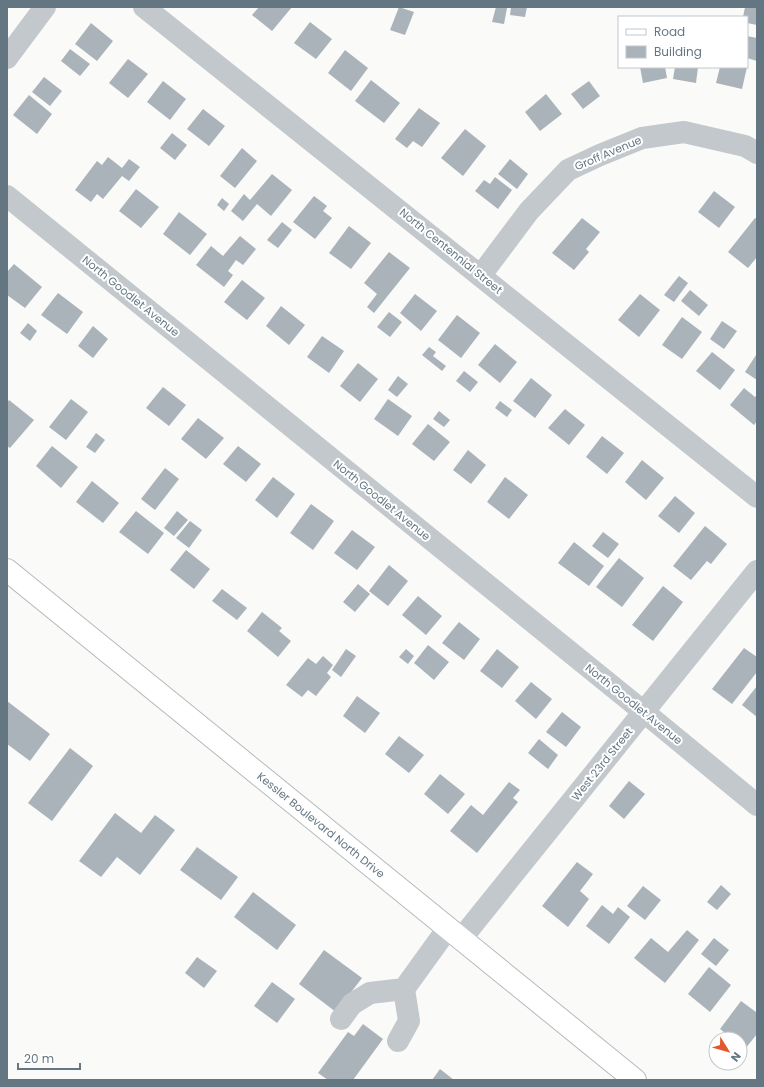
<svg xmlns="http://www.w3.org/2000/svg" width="764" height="1087" font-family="Poppins,sans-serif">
<rect width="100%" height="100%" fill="#fafaf8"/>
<path fill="#aab3b9" d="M 259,7 L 292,7 L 272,31 L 252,15 Z
M 399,7 L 414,12 L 405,35 L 390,30 Z
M 496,7 L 507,8 L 504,24 L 492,22 Z
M 511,7 L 527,7 L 525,17 L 510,15 Z
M 745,7 L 757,7 L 757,25 L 747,23 L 747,17 L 743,17 Z
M 310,22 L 332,39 L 316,59 L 294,43 Z
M 91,23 L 113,41 L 97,61 L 75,44 Z
M 747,36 L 757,38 L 757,61 L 747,58 Z
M 70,49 L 90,64 L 80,76 L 61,61 Z
M 345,50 L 368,68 L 351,91 L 328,73 Z
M 128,59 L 148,74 L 128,98 L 109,83 Z
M 640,67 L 665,67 L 667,78 L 643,83 Z
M 675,67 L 698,67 L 696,83 L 673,79 Z
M 720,67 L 747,67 L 742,89 L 716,83 Z
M 44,77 L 62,91 L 50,106 L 32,92 Z
M 371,80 L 400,103 L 384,123 L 355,101 Z
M 163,81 L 186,99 L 170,120 L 147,102 Z
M 589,81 L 600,96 L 583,109 L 571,94 Z
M 546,94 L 562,114 L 540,131 L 525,112 Z
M 29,95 L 52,114 L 37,134 L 13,115 Z
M 419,108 L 440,123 L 422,147 L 413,141 L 407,148 L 395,139 Z
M 203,109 L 225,126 L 209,146 L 187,129 Z
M 465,129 L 486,146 L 463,176 L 441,158 Z
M 172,133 L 187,145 L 175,160 L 160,148 Z
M 242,148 L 257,161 L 235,188 L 220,176 Z
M 108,157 L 122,168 L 129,159 L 140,167 L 129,181 L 122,176 L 103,199 L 97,194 L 91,202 L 75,190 L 97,161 L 102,165 Z
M 510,159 L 528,174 L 517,189 L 498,174 Z
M 272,174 L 292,190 L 271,216 L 257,204 L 243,221 L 231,211 L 244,194 L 250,200 Z
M 495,177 L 512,190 L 498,209 L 475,191 L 484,180 L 490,184 Z
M 136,189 L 159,207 L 141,228 L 119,211 Z
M 714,191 L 735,207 L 719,228 L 698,212 Z
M 314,196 L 327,206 L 323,211 L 332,218 L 315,239 L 293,222 Z
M 222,198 L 229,204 L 224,211 L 217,205 Z
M 179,212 L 207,234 L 190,255 L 163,234 Z
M 582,218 L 600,232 L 586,249 L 589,252 L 574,270 L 552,253 Z
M 755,218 L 757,219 L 757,257 L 748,268 L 728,252 Z
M 282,222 L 292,230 L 278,248 L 267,240 Z
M 349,226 L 371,243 L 351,269 L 329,253 Z
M 240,236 L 256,249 L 243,265 L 236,260 L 228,271 L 233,275 L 224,287 L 196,265 L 211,246 L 223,256 Z
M 389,252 L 410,268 L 374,313 L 367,307 L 377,294 L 364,283 Z
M 14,264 L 42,287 L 25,308 L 7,295 L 7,272 Z
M 679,276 L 688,283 L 674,302 L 664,295 Z
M 242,280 L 265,298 L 247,320 L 224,302 Z
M 690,290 L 708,305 L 699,316 L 681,301 Z
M 58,293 L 83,312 L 67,334 L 41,315 Z
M 415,294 L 437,311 L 421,331 L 400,313 Z
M 640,294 L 660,310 L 639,337 L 618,320 Z
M 281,306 L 305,325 L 289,345 L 266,326 Z
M 389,312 L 402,322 L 390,337 L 377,327 Z
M 457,315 L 480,333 L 461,358 L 438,340 Z
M 682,317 L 702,332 L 682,359 L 662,345 Z
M 722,321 L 737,331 L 724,349 L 710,339 Z
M 28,323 L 37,331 L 30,341 L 20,333 Z
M 93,326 L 108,339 L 93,358 L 78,346 Z
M 322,336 L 344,351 L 329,373 L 307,357 Z
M 495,344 L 517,362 L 500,383 L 478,365 Z
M 429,347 L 436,352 L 433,356 L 446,366 L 442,371 L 422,355 Z
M 712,352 L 735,370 L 720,390 L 696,371 Z
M 756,355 L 757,356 L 757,380 L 745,372 Z
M 358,363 L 378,379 L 360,402 L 340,386 Z
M 464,371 L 478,382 L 470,392 L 456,381 Z
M 398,376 L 408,384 L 397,397 L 388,390 Z
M 531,378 L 552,395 L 535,418 L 513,401 Z
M 163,387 L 186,405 L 169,426 L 146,408 Z
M 744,388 L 755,397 L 757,395 L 757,421 L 754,425 L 730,405 Z
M 71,399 L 88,412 L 66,440 L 49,427 Z
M 388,399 L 412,416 L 398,436 L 374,419 Z
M 9,400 L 34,420 L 10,448 L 7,446 L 7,403 Z
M 500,401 L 512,410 L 507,417 L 495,408 Z
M 565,409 L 585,425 L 569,445 L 548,428 Z
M 439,411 L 450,420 L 444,427 L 433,419 Z
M 198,418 L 224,438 L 206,459 L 181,439 Z
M 428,424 L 450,442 L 434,461 L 412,444 Z
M 96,433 L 105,440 L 95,453 L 86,447 Z
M 602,436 L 624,453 L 607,474 L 586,457 Z
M 52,446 L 78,467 L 61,488 L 36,466 Z
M 238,446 L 261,464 L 246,482 L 223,464 Z
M 468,450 L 486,465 L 471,484 L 453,470 Z
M 642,460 L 664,478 L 646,500 L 625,482 Z
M 165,468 L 179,479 L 155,510 L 141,499 Z
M 273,477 L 295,494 L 277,518 L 255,500 Z
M 505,477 L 528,495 L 509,519 L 487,502 Z
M 92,481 L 119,503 L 103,523 L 76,502 Z
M 675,496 L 695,513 L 679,533 L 658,516 Z
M 311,504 L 334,521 L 313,550 L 290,533 Z
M 136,511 L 164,533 L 148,554 L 119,532 Z
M 177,511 L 188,520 L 174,536 L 164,528 Z
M 190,521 L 202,530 L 189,548 L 176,538 Z
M 705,526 L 727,544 L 711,564 L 707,561 L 691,580 L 673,566 Z
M 352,530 L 375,547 L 357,570 L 334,553 Z
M 603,532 L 619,544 L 608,558 L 592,546 Z
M 574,542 L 604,566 L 589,586 L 558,563 Z
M 186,550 L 210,569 L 194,589 L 170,570 Z
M 619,558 L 644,578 L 622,607 L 596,587 Z
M 389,565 L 408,581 L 388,606 L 369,591 Z
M 358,584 L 370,594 L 355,612 L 343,602 Z
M 663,586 L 683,602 L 653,641 L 632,625 Z
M 222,589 L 247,608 L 237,620 L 212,601 Z
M 418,596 L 442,616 L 426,635 L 402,615 Z
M 262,612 L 282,628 L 279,631 L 291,641 L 278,657 L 247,631 Z
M 459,622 L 480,639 L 464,660 L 442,643 Z
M 428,645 L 449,662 L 434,680 L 414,663 Z
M 744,648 L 757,657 L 757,672 L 732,704 L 712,689 Z
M 346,649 L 356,656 L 341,677 L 332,670 Z
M 406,649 L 414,656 L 408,664 L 399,657 Z
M 497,649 L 519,667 L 502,688 L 480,671 Z
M 323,656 L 333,665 L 327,673 L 331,677 L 316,696 L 308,690 L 302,697 L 286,685 L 308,658 L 316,664 Z
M 531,682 L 552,699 L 536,719 L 515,701 Z
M 757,686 L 757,717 L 742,705 Z
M 357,696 L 380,713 L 365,733 L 343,716 Z
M 7,701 L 50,734 L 30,761 L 7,744 Z
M 562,712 L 581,727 L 566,747 L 546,732 Z
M 399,736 L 424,755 L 409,773 L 385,754 Z
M 539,739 L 558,755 L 548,769 L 528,753 Z
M 70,748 L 93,766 L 52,821 L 28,803 Z
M 440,774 L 465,794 L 448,814 L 424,794 Z
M 629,781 L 645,794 L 624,819 L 609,806 Z
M 509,782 L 520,790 L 513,798 L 518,802 L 477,853 L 450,831 L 471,805 L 483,815 Z
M 115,813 L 141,833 L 155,815 L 175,830 L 140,875 L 117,857 L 101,877 L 79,861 Z
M 197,847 L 238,877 L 221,900 L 180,870 Z
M 577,862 L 593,874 L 580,891 L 589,899 L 568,927 L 542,906 Z
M 721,885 L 731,894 L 717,910 L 707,902 Z
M 643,886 L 661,900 L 645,920 L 627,906 Z
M 253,892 L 296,925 L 277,950 L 234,917 Z
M 602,905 L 613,914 L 618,907 L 630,917 L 609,944 L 586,926 Z
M 687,930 L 699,940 L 665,983 L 634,958 L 651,938 L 668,952 Z
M 714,938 L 729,950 L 716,966 L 701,954 Z
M 324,950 L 362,978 L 336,1012 L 299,984 Z
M 197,957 L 217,971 L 204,988 L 185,973 Z
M 709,967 L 731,985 L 710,1012 L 688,994 Z
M 272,982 L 295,999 L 277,1023 L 254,1006 Z
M 741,1001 L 756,1012 L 757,1011 L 757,1034 L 745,1049 L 740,1044 L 740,1039 L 733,1039 L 720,1029 Z
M 363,1024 L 383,1039 L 353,1080 L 328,1080 L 318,1073 L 348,1032 L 354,1036 Z
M 440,1069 L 454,1080 L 432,1080 Z"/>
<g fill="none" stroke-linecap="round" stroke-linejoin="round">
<defs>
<path id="major" d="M 7,570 L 635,1080"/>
</defs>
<use href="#major" stroke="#b5babe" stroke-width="24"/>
<path stroke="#c3c8cc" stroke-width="22" d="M 144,7 L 757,497
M 7,58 L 45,7
M 7,196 L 644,712 L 757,805
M 481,275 L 529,211 L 568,170 L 600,155 L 642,138 L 684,132 L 745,146 L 757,153
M 461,939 L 757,571
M 341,1019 L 352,1004 L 370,993 L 404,989 L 448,928
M 398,1041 L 409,1021 L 404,989"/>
<use href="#major" stroke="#fff" stroke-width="22"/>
</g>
<g text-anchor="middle" stroke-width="4" stroke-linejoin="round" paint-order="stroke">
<g font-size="11" fill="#657683" stroke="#fff">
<text transform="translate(608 153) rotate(-23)" y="4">Groff Avenue</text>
<text transform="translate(451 251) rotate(39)" y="4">North Centennial Street</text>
<text transform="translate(131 296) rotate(39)" y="4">North Goodlet Avenue</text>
<text transform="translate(382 500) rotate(39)" y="4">North Goodlet Avenue</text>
<text transform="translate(634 704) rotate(39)" y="4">North Goodlet Avenue</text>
<text transform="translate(602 764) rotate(-51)" y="4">West 23rd Street</text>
<text transform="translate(321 825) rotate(39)" y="4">Kessler Boulevard North Drive</text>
</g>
</g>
<rect width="764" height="1087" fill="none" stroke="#657683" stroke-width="16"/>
<rect x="618" y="16" width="130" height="52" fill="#ffffff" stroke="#c1c8cd"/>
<rect x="626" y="29" width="20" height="6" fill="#ffffff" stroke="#c1c8cd"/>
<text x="654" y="36" font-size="12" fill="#657683">Road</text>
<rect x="626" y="46" width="20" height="12" fill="#aab3b9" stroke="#c1c8cd"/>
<text x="654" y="56" font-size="12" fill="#657683">Building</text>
<g transform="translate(728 1051) rotate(127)"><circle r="19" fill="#ffffff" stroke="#c1c8cd"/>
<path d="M0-3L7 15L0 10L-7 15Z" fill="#e4572e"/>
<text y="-6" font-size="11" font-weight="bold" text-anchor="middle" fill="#657683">N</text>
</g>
<path d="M18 1063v6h62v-6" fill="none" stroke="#657683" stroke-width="2"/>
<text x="24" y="1063" font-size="12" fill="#657683" stroke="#ffffff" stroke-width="3" paint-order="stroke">20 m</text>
</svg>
